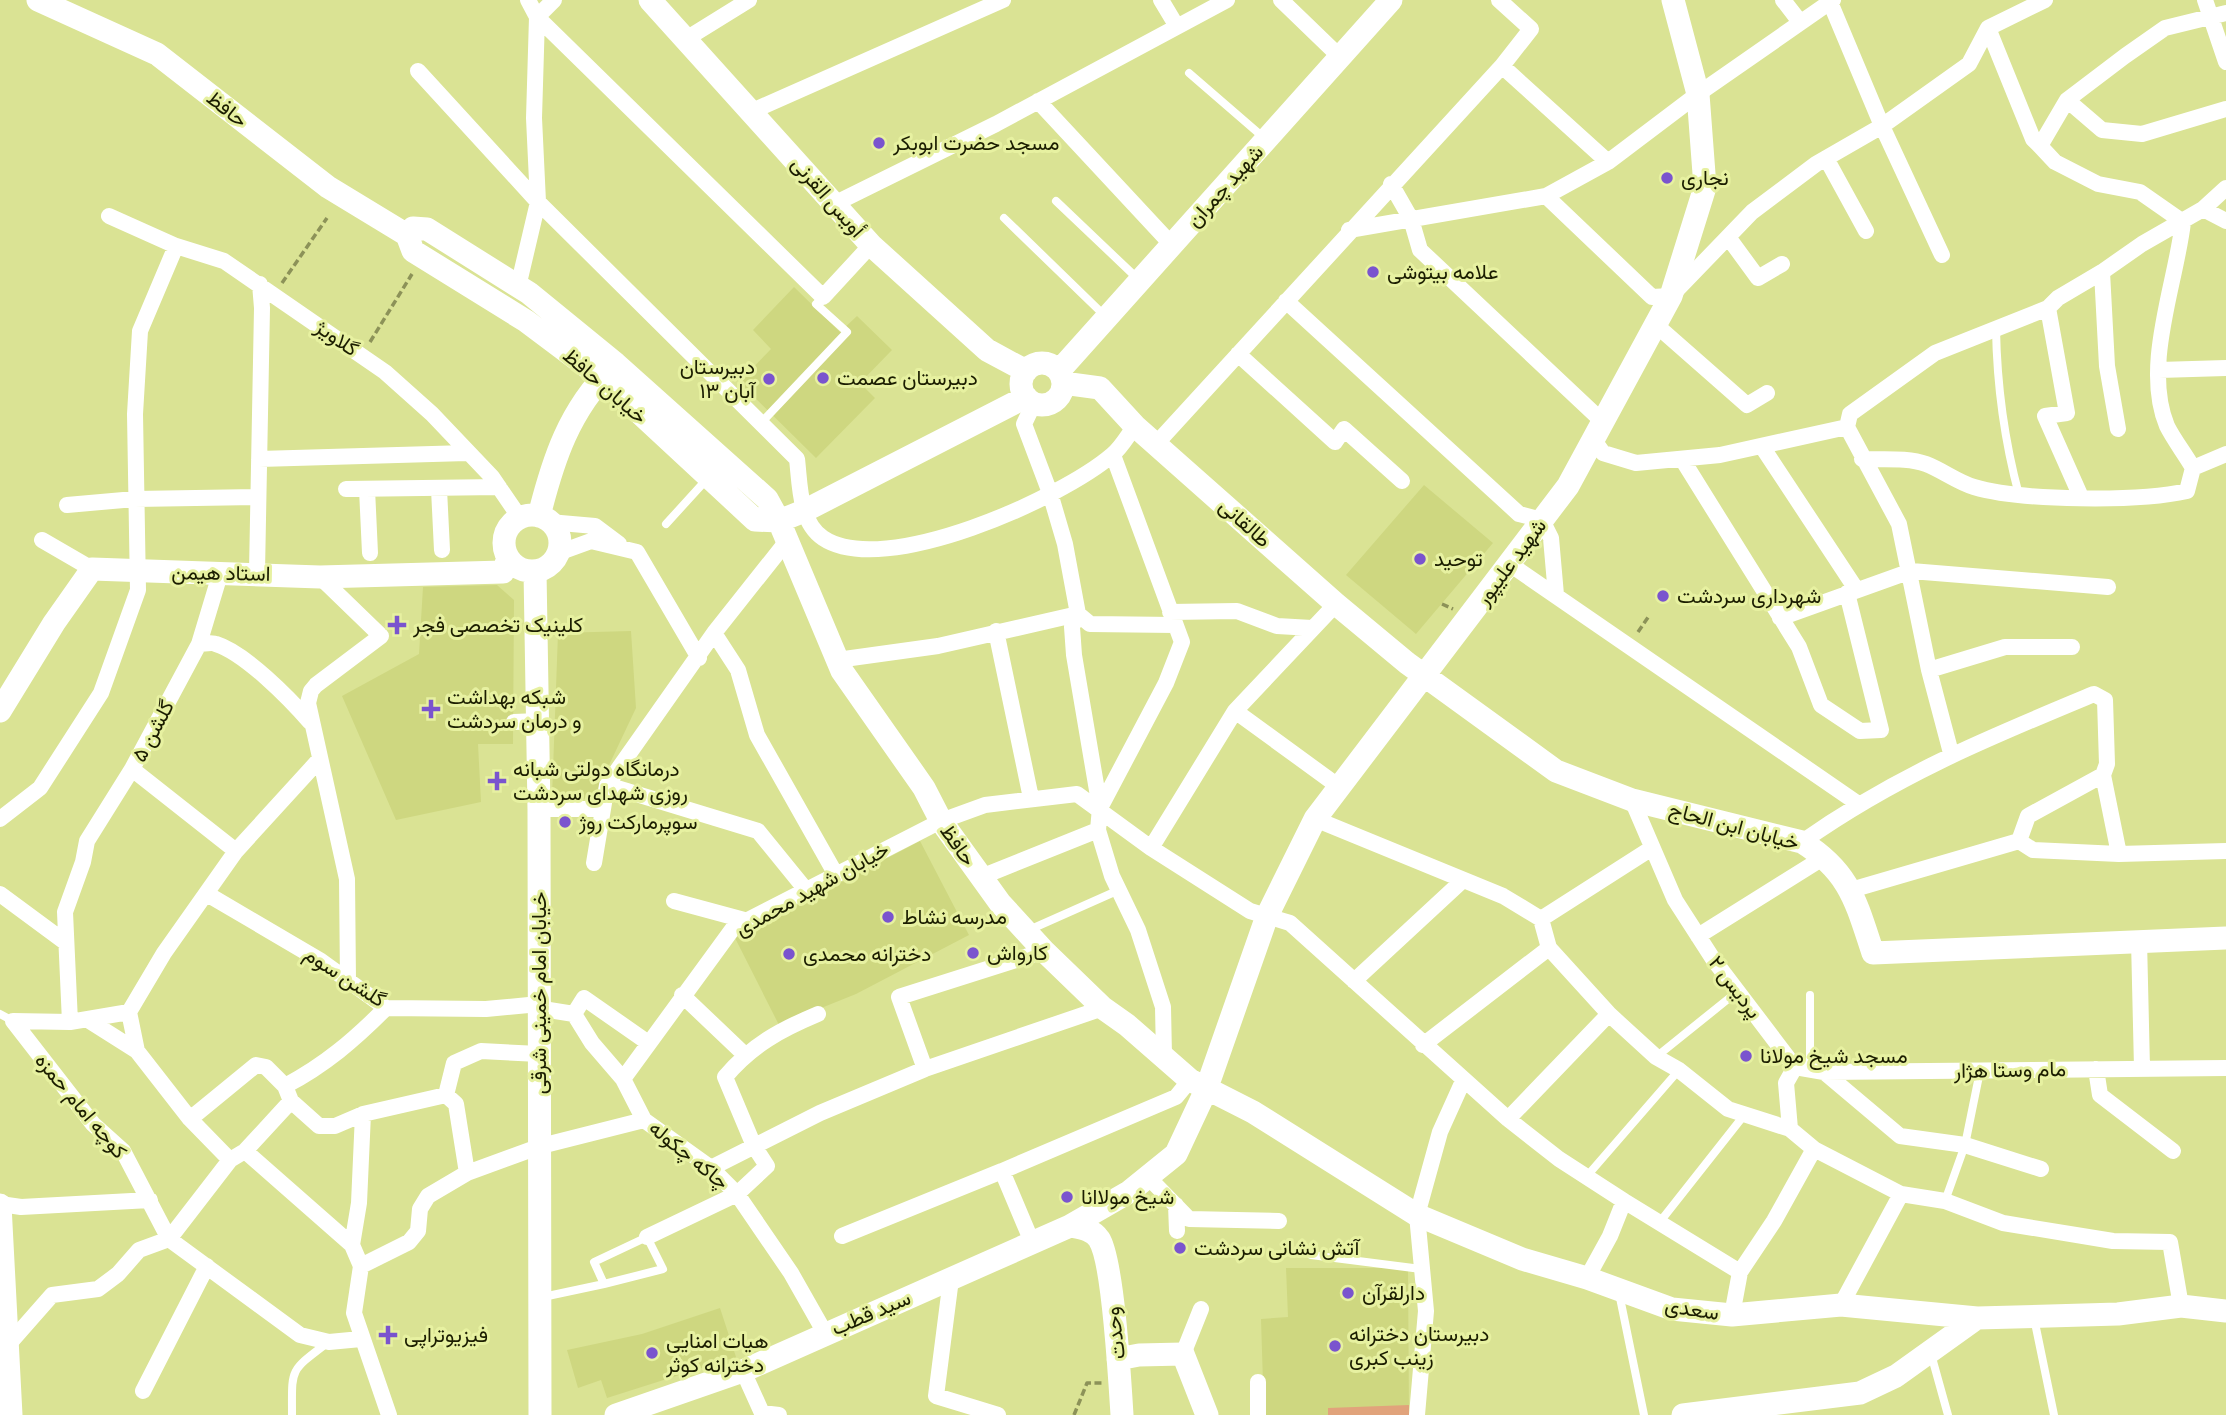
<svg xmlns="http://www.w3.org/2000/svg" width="2226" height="1415" font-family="'Archivo Narrow',Vazirmatn,sans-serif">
<rect width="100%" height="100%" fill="#dae394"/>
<path fill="#ced780" d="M 794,287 L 840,332 L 857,316 L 892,350 L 860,383 L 875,398 L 816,458 L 739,382 L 771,349 L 753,330 Z
M 1424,485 L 1493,543 L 1416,634 L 1346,575 Z
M 497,585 L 514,600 L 513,744 L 478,744 L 481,802 L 396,820 L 342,696 L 419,654 L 423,587 Z
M 631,631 L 636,708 L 593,799 L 552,797 L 558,633 Z
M 920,841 L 969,935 L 856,994 L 779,1025 L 735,938 Z
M 1286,1268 L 1408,1268 L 1409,1415 L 1264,1415 L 1261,1319 L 1288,1317 Z
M 720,1308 L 736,1357 L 607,1398 L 601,1380 L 578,1388 L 567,1350 L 642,1334 Z"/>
<path fill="#e1a37b" d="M 1409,1405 L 1409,1415 L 1328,1415 L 1328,1408 Z"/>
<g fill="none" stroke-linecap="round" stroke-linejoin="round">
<path stroke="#8c9258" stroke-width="3.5" stroke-dasharray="7 3.5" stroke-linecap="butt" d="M 282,283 L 327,218
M 370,342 L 412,274
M 1442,604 L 1453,609
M 1638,632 L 1649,616
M 1074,1415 L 1087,1383 L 1103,1383"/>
<path stroke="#fff" stroke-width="8" d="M 1189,73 L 1263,137
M 1056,201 L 1138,279
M 1004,218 L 1105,316
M 1996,329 C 1997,387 2004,439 2019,495
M 761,423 L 847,332 L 816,304 L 823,297
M 666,524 L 707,479
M 1029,930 L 1119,890
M 0,1014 L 13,1021
M 1656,1057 L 1738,991
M 1810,1069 L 1810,995
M 1587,1176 L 1679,1070
M 1945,1201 L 1965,1145 L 1980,1071
M 1659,1223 L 1745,1114
M 1311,1255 L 1421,1269
M 1619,1293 L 1644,1415
M 543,1297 L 604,1284 L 594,1262 L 647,1237 L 663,1269 L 604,1284
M 2034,1318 L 2054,1415
M 1931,1354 L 1948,1415
M 292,1415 C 292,1368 289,1372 327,1343"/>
<path stroke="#fff" stroke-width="16" d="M 528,0 L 537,17 L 823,297 L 871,245
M 1161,0 L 1176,25
M 1281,0 L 1339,56
M 1783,0 L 1800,22
M 2205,0 L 2226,62
M 1830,2 L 1882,126 L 1942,255
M 1988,28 L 2033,139 L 2040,146
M 686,39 L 749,0
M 1502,66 L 1608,162
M 418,71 L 538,202 L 797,459 C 800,484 799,522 823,538 C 884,579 1062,498 1112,455 C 1121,448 1128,435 1135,426
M 2067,100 L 2102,130 L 2142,134 L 2226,109
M 1038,101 L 1172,245
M 750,112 L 1003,0
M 1826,158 L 1866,231
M 1391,184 L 1411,219 L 1420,250 L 1603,422
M 1546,196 L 1652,297 L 1671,296 L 1752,212 L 1816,164 L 1882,126 L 1969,64 L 1988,28 L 2045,0
M 834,204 L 996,124 L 1227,0
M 2203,209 L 2226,221
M 109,216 L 176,246 L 224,261 L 385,372 L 432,414 L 492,477 L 520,518
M 2183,222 L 2140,192 L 2098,184 L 2055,162 L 2040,146 L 2067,100 L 2125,56 L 2165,28 L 2226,13
M 1349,230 L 1546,196 L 1608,162 L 1698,94 L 1833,0
M 1728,237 L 1758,278 L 1782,264
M 2102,272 L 2107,366 L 2118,429
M 518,287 L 538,202 L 534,118 L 537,17 L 554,0
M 1286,301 L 1519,514 L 1542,520 L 1551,538 L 1556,595
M 2048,308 L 2067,413 L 2045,416 L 2081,497
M 1656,325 L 1747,405 L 1767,393
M 1238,354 L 1335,442 L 1344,429 L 1402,481
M 2159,370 L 2226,368
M 1034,403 L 1024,424 L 1050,493 L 1065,544 L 1078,614 L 1072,627 L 1074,655 L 1100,808
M 1847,427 L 1899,524 L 1929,670 L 1951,753
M 1593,439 L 1603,453 L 1636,463 L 1720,455 L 1847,427 L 1850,414 L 1935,353 L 2048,308 L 2058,298 L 2102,272 L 2142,244 L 2203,209 L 2226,188
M 1156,444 L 1502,66 L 1531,29 L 1499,0
M 1763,448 L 1856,589
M 1113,455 L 1182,642 L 1166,683 L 1100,808 L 1098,830 L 1112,876 L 1138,930 L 1163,1007 L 1164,1056
M 259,459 L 467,453
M 1682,459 L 1799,647 L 1821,705 L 1860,731 L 1881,730 L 1847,593
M 1862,459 C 1881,460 1908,457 1926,464 C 1942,470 1957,482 1974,487 C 2021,501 2139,502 2187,491 L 2193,468 C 2185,454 2174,440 2167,426 C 2142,366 2176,284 2183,222
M 2193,468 L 2226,454
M 346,489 L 499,487
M 367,489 L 370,553
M 439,489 L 442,550
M 67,505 L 135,499 L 258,497
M 549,522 L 595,526 L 619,544
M 42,540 L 92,569
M 558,553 L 591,541 L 637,552 L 699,658
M 1511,565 L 1857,803
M 221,571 L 199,644 L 132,769 L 236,851
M 257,572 L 262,308 L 260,284
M 320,577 L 381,636 L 316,685 L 311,691 L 308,703 L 347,879 L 348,981
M 1170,612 L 1237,611 L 1277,626 L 1312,628
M 1780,618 L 1911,571 L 2108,587
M 996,631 L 1031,798
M 714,633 L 738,670 L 757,735 L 835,873
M 199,644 C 204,644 212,642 216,644 C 245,653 290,699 310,722
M 837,660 L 938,646 L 1078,614 L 1090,624 L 1175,625
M 1929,670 L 2005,647 L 2072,647
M 1235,711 L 1338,786
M 514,722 L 539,721
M 2103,775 L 2119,854
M 607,785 L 758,831 L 806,890
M 1632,800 L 1675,900 L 1713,959 L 1795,1067 L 1786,1083 L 1790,1129 L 1814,1149 L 1774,1221 L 1740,1272 L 1732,1315
M 539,809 L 603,809
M 0,819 L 40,788 L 101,693 L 138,590 L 135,414 L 140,331 L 176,246
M 1315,819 L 1503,896 L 1541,919 L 1549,948 L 1609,1014 L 1656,1057 L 1679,1070 L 1728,1109 L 1790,1129
M 1802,842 C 1897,775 1988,738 2094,694 L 2105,700 L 2107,764 L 2103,775 L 2028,816 L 2019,841
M 1151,848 L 1235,711 L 1336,604
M 594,863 L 607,785 L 714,633 L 787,541
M 981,877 L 1098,830
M 1851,890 L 2019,841 L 2033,850 L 2119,854 L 2226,851
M 0,894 L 65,942
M 207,894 L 321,961 L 386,1008 L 486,1009 L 539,1004 L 549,1010 L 574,1014
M 674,901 L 748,921
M 1541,919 L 1652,848
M 1698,936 L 1826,856
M 2139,940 L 2142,1068
M 1354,981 L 1462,881
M 682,995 L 744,1054
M 129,1012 L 70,1022 L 13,1021 L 93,1124 L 123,1151 L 169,1239 L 300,1335 L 329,1342 L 361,1339
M 574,1014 L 592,1043 L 623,1079 L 644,1120 L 711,1168 L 737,1194 L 791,1273 L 825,1333
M 574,1014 L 584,998 L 647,1042
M 88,1020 L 137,1051
M 70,1022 L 65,912 L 83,862 L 87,841 L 132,769
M 1423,1045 L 1549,948
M 1795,1067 L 1824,1072 L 2226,1068
M 925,1069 L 899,997 L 1044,951
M 2096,1069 L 2100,1095 L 2173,1151
M 1824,1072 L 1900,1136 L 1965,1145 L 2041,1169
M 623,1079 L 734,927 L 941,821 L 985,805 L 1077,794 L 1151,848 L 1250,911 L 1290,923 L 1508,1119 L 1559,1159 L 1624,1201 L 1610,1236 L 1587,1278
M 285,1086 L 291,1101 L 319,1126 L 335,1126 L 363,1114 L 446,1095 L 454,1063 L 481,1051 L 539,1054
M 363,1114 L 359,1203 L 352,1245 L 361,1266 L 354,1313 L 389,1415
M 190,1119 L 256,1065 L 266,1067 L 285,1086 C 325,1065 354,1040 386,1008
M 1508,1119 L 1609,1014
M 1814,1149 L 1901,1194 L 1841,1305
M 245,1151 L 352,1245
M 230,1160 L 190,1119 L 137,1051 L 129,1012 L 164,953 L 236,851 L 318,761
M 711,1168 L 820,1113 L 925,1069 L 1103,1008
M 467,1173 L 541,1146 L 644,1120
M 1148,1177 L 1189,1219 L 1279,1221
M 1901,1194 L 1945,1201 L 2003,1223 L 2113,1241 L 2170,1242 L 2181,1306
M 1624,1201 L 1740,1272
M 0,1204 L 21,1207 L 150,1200
M 1176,1205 L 1177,1231
M 842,1236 L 1002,1171
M 647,1237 L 737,1194 L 767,1166 L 754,1146 L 725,1077 C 752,1045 780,1030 818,1014
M 1032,1242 L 1002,1171 L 1176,1097 L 1190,1080
M 361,1266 L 409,1242 L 418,1231 L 420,1209 L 428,1196 L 467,1173 L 456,1104 L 446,1095
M 951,1279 L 936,1396 L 998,1415
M 8,1345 L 52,1295 L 98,1289 L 118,1274 L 139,1250 L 169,1239 L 230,1160 L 245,1151 L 291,1101
M 1183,1354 L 1201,1309
M 743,1371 L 762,1413 L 779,1415
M 1258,1382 L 1258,1415
M 143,1391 L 207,1266
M 1417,1415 L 1426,1311 L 1417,1215 L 1440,1132 L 1463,1081"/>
<path stroke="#fff" stroke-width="23" d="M 38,0 L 157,54 L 328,187 L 407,235
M 650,0 L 871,245 L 987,350 L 1026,371
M1021 384a21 21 0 1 1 42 0a21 21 0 1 1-42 0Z
M 1059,371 L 1391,0
M 1063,383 L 1100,388 L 1135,426 L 1336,604 L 1407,663 L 1556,771 L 1632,800 L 1802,842 C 1850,872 1856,902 1873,953 L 2226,938
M 1026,397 L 804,511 L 779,521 L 755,520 L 602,378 L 526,321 L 413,251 L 407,235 L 413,228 L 427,229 L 529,293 L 616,364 L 767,499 L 779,521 L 842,671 L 924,788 L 941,821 L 1000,903 L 1044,951 L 1103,1008 L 1127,1025 L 1190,1080 L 1253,1112 L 1417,1215 L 1522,1259 L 1587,1278 L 1672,1309 L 1732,1315 L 1841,1305 L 1977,1318 L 2118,1314 L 2181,1306 L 2226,1311
M504 543a28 28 0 1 1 56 0a28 28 0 1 1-56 0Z
M 539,516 C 553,460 569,410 612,368
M 535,571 L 539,809 L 540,1415
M 0,711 L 54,623 L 92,569 L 320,577 L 503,572 L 508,558
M 0,1205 L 11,1415
M 1070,1226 C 1081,1228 1092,1229 1099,1239 C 1113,1260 1120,1383 1122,1415
M 1118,1359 L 1139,1355 L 1183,1354 L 1207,1415
M 616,1415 L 743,1371 L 1070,1226 L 1129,1192 L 1176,1154 L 1206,1090 L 1267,916 L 1315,819 L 1568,486 L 1671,296 L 1705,187 L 1698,94 L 1673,0
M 1683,1415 L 1860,1393 L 1896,1376 L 1977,1318"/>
</g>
<g fill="#7a54ce" stroke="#e7f1a1" stroke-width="2.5">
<circle cx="879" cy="143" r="7"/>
<circle cx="1667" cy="178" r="7"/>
<circle cx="1373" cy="272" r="7"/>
<circle cx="823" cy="378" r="7"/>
<circle cx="769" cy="379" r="7"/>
<circle cx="1420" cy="559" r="7"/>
<circle cx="1663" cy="596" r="7"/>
<path d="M393.5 614.5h7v7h7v7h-7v7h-7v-7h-7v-7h7z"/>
<path d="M427.5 698.5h7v7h7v7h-7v7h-7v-7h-7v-7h7z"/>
<path d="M493.5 770.5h7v7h7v7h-7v7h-7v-7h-7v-7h7z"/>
<circle cx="565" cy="822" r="7"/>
<circle cx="888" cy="917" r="7"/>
<circle cx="973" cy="953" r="7"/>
<circle cx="789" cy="954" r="7"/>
<circle cx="1746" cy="1056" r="7"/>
<circle cx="1067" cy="1197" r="7"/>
<circle cx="1180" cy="1248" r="7"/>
<circle cx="1348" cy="1293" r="7"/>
<path d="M384.5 1324.5h7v7h7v7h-7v7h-7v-7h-7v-7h7z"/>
<circle cx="1335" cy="1346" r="7"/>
<circle cx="652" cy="1353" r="7"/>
</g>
<g text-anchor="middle" stroke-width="6" stroke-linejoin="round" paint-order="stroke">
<g font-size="21" fill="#1b1d00" stroke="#e7f1a1">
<text transform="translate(227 109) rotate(38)" y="7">حافظ</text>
<text transform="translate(1225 186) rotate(-48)" y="7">شهید چمران</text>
<text transform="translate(828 197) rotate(49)" y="7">أویس القرنی</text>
<text transform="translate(337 338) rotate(35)" y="7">گلاویژ</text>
<text transform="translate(605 386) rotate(41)" y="7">خیابان حافظ</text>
<text transform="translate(1245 523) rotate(42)" y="7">طالقانی</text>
<text transform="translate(1511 562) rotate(-53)" y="7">شهید علیپور</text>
<text transform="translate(221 573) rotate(1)" y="7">استاد هیمن</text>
<text transform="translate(153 731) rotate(-62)" y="7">گلشن ۵</text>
<text transform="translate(1734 826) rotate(15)" y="7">خیابان ابن الحاج</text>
<text transform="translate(958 845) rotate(55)" y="7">حافظ</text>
<text transform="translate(812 889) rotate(-29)" y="7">خیابان شهید محمدی</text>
<text transform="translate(345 977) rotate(33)" y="7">گلشن سوم</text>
<text transform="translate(1735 987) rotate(53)" y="7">پردیس ۲</text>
<text transform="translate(539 993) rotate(-90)" y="7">خیابان امام خمینی شرقی</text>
<text transform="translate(2010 1070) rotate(-1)" y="7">مام وستا هژار</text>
<text transform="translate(81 1106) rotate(50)" y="7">کوچه امام حمزه</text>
<text transform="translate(689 1155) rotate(39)" y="7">چاکه چکوله</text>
<text transform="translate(1692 1309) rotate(9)" y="7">سعدی</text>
<text transform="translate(871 1313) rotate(-23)" y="7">سید قطب</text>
<text transform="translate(1115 1333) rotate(-97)" y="7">وحدت</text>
</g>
<g font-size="21" fill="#1b1d00" stroke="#e7f1a1" text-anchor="start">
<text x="893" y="150">مسجد حضرت ابوبکر</text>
<text x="1681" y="185">نجاری</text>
<text x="1387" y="279">علامه بیتوشی</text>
<text x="755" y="374" text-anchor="end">دبیرستان<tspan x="755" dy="24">۱۳ آبان</tspan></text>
<text x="837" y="385">دبیرستان عصمت</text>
<text x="1434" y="566">توحید</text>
<text x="1677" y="603">شهرداری سردشت</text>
<text x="413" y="632">کلینیک تخصصی فجر</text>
<text x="447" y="704">شبکه بهداشت<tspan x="447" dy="24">و درمان سردشت</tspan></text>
<text x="513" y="776">درمانگاه دولتی شبانه<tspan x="513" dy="24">روزی شهدای سردشت</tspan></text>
<text x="579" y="829">سوپرمارکت روژ</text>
<text x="902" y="924">مدرسه نشاط</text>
<text x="987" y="960">کارواش</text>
<text x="803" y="961">دخترانه محمدی</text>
<text x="1760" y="1063">مسجد شیخ مولانا</text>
<text x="1081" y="1204">شیخ مولاانا</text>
<text x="1194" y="1255">آتش نشانی سردشت</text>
<text x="1362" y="1300">دارلقرآن</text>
<text x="1349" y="1341">دبیرستان دخترانه<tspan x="1349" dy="24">زینب کبری</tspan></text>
<text x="404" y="1342">فیزیوتراپی</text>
<text x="666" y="1348">هیات امنایی<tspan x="666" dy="24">دخترانه کوثر</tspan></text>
</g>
</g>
</svg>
